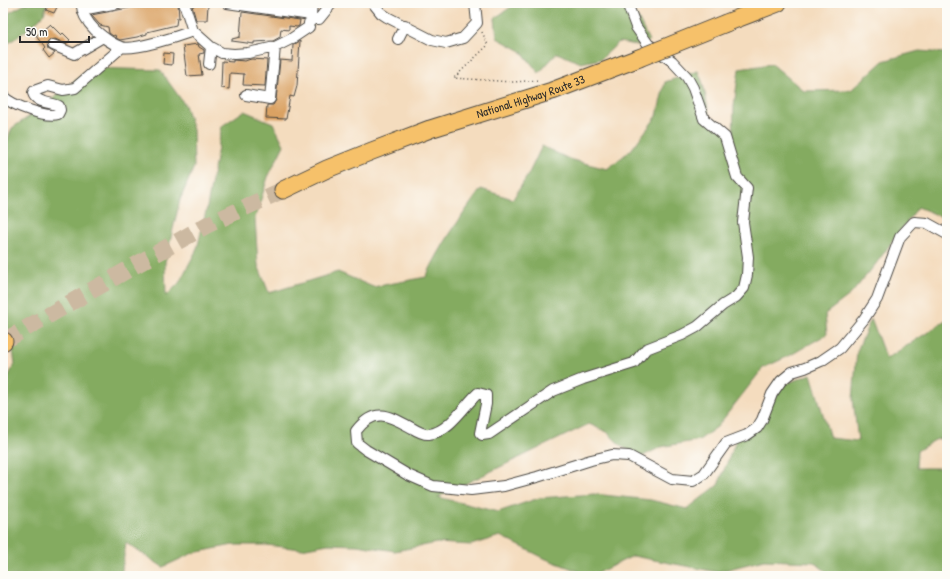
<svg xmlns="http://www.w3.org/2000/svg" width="950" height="579" font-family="'Patrick Hand',sans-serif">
<rect width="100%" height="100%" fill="#fdfcf7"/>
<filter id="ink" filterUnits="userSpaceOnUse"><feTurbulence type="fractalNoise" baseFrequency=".025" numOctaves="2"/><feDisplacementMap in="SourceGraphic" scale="8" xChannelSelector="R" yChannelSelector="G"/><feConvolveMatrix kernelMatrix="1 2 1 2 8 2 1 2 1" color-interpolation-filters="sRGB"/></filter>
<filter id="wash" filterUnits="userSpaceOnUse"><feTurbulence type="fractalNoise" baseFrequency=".012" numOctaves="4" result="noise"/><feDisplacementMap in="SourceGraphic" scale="16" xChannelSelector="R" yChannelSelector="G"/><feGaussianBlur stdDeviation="0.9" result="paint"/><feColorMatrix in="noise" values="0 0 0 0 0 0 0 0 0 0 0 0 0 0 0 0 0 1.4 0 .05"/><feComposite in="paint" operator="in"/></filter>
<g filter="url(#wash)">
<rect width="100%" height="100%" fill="#f4dcbe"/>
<path fill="#84ab61" stroke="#586b46" d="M 27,3 L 47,3 L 44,14 L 31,27 L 3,47 L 3,16 Z
M 513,3 L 585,3 L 608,10 L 619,3 L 624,3 L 638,18 L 649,41 L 642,46 L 619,42 L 601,59 L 581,63 L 557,53 L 539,73 L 521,51 L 497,38 L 495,18 L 511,7 Z
M 919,51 L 946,53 L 947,52 L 947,219 L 918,207 L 875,265 L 851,294 L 825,314 L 827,334 L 789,356 L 763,368 L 717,427 L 699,440 L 661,447 L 641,457 L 621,446 L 607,432 L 589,424 L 438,497 L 498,512 L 539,498 L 594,494 L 651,500 L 687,509 L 718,485 L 737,438 L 753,429 L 783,385 L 811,374 L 830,438 L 858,441 L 853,399 L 857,351 L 871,319 L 886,359 L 947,320 L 947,437 L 935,440 L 917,451 L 916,468 L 947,468 L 947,576 L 832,576 L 814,562 L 764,560 L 717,572 L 633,556 L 591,576 L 546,559 L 500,536 L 471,545 L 437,543 L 395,551 L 357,545 L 328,544 L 301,549 L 266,545 L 233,545 L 193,553 L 163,567 L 126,543 L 121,576 L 3,576 L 3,386 L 15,364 L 10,330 L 3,325 L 3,152 L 12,128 L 36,112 L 91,68 L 160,70 L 185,105 L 193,130 L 194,167 L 180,200 L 165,262 L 166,296 L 179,283 L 197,249 L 207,207 L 222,126 L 244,111 L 273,123 L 284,145 L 268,177 L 255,218 L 258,265 L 269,293 L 338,272 L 373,287 L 426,277 C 441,245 460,218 481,189 L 513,199 L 528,175 L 542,146 L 569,159 L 607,169 L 631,150 L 657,116 L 665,82 L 698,71 L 703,84 L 710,119 L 733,137 L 734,106 L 739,69 L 772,64 L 804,91 L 851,90 L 883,61 Z"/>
<g id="blocks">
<path fill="#daa264" d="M 49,3 L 59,3 L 54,13 L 46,10 Z
M 147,3 L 178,3 L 179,18 L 177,18 L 176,25 L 147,32 L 147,34 L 137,37 L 120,40 L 116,38 L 115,35 L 113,36 L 109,33 L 108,27 L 100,25 L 91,15 L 134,7 L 134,5 L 147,4 Z
M 194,4 L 208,5 L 207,20 L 196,20 L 192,6 L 194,6 Z
M 242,12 L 300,20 L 299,26 L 297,27 L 289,26 L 289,30 L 281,29 L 280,37 L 273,41 L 254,42 L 254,44 L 232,41 L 232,39 L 240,37 Z
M 50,24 L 61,35 L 63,33 L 70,40 L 66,44 L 55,39 L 49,40 L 47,43 L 48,49 L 55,53 L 49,58 L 43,50 L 45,48 L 36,36 Z
M 300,41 L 297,86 L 294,97 L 290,96 L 286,119 L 266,118 L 267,105 L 273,105 L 276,100 L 280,60 L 292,61 L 293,45 Z
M 198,44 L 199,47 L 204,50 L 204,53 L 199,54 L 202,75 L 187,76 L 183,46 Z
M 164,53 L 173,54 L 172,65 L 163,64 Z
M 251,59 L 267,60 L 265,86 L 243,85 L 244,74 L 230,73 L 229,89 L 221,88 L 222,61 L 233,62 L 233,60 L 245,61 Z"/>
</g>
</g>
<g filter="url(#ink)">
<use href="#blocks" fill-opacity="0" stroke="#494641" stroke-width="1"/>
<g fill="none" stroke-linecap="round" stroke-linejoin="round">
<path stroke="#ccb9a1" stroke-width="17" stroke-dasharray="17 8" stroke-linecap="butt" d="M 4,341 L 134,266 L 207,225 L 283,190"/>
<defs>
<path id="minor" d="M 82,3 C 81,13 88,23 95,30 C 103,37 111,44 121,47 C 133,51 179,36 193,31
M 184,3 L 193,31 L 211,47 L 222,53 L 234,54 L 248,53 L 275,47 L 291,39 L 309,27 L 309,23 L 313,19 L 311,15 L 312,3
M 227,3 L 311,15
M 373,3 L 381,13 L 387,17 L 432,40 L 446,43 L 463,38 L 477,23 L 475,3
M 627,3 L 636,27 L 648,44 L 672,61 L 687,77 L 693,88 L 704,119 L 725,137 L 737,177 L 747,188 L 743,222 L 748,257 L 747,275 L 744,288 L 736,297 L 723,305 L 697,327 L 682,335 L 646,349 L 634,363 L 583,379 L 553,391 L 489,434 L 482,435 L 480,433 L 486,404 L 486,395 L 478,393 C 464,406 449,432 429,434 C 424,435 417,431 412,428 C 390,416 375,406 356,431 L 357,443 L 366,450 L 408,475 L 433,486 L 471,490 L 504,486 L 537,477 L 591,460 L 612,455 L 629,456 L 672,479 L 693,481 L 704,474 L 726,443 L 747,435 L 757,428 L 762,420 L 772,394 L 781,381 L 792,372 L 805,368 L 821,361 L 840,348 L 864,319 L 877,299 L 900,237 L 914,222 L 927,223 L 947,234
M 82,7 L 92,8 L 118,3
M 313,19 L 319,19 L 332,3
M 398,39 L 405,25
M 53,45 L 74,54 L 103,37
M 209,64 L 211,47
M 246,95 L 270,99 L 275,47
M 3,96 C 11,105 46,118 58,114 L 60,110 L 59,106 C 50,102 36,103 33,93 L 34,91 L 48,86 L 63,90 L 75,88 L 122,47"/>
<g id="trunk">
<path d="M 726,23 L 778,3"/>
<path id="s1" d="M 283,190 L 327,169 L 372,151 L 430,129 L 552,91 L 639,58"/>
<path d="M 3,342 L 4,341"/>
</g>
</defs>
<use href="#minor" stroke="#494641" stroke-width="12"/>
<use href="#trunk" stroke="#494641" stroke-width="19"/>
<path stroke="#494641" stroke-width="1.5" stroke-dasharray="1 3" stroke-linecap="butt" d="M 482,32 L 488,45 L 454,78 L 513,82 L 540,80"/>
<use href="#minor" stroke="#fff" stroke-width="10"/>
<use href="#trunk" stroke="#f6c16b" stroke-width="17"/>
<defs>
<path id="trunk-bridge" d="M 639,58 L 726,23"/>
</defs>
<use href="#trunk-bridge" stroke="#494641" stroke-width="19" stroke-linecap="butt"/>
<use href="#trunk-bridge" stroke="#f6c16b" stroke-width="17"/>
</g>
</g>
<g text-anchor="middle" stroke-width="3" stroke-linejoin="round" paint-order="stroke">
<g font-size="12" fill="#2b2b2b" stroke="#fdfcf7">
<text dy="4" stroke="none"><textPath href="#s1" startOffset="265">National Highway Route 33</textPath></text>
</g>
</g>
<rect width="950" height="579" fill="none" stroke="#fdfcf7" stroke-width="16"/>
<path d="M20 36v6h69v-6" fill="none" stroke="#2b2b2b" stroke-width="2"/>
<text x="26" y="36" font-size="12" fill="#2b2b2b" stroke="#fdfcf7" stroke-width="3" paint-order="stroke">50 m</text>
</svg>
